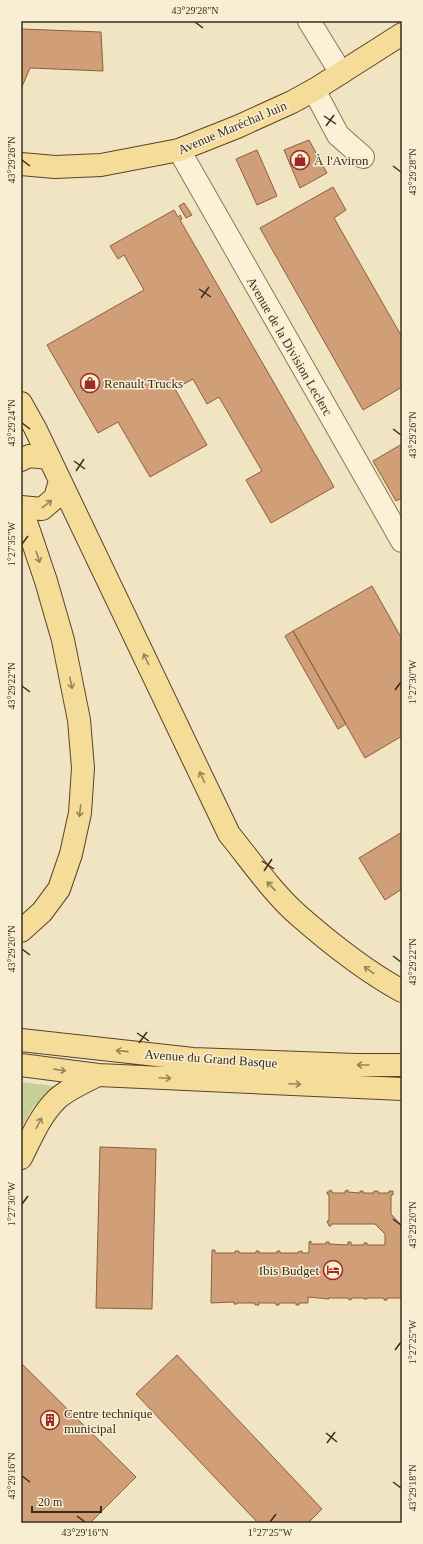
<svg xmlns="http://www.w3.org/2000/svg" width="423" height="1544" font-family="'Times New Roman',serif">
<rect width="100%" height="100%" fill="#f0e4c3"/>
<path fill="#c7cf96" d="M 21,1082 L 54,1086 L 57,1091 C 35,1099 31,1110 21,1130 Z"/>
<path fill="#d19f77" stroke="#8c5f3d" d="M 21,29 L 101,32 L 103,71 L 30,68 L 21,89 Z
M 309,140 L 327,173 L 300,188 L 284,150 Z
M 257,150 L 277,196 L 257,205 L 236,159 Z
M 333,187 L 346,210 L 334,218 L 402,337 L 402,387 L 363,410 L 260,228 Z
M 184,203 L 192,215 L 186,218 L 179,206 Z
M 174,210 L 178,217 L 180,215 L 182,219 L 180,220 L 334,487 L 271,523 L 246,480 L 262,471 L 219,397 L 207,404 L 193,379 L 175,389 L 207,445 L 150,477 L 118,422 L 98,433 L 47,345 L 144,290 L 124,255 L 118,259 L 110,246 Z
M 402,444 L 402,498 L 396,501 L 373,461 Z
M 372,586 L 402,639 L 402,736 L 365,758 L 293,631 Z
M 293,631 L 346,724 L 338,729 L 285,636 Z
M 402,832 L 402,889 L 385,900 L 359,858 Z
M 100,1147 L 156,1149 L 152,1309 L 96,1308 Z
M 330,1190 L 332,1191 L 332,1193 L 345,1193 L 345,1191 L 348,1190 L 348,1192 L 360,1193 L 360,1191 L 363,1191 L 363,1193 L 374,1193 L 374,1191 L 378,1191 L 378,1193 L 389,1193 L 389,1191 L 393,1191 L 393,1195 L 391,1195 L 391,1214 L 402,1226 L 402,1298 L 387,1298 L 387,1300 L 384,1300 L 384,1298 L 367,1298 L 367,1299 L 364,1299 L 364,1298 L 351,1298 L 351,1300 L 348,1299 L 348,1298 L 328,1298 L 329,1299 L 308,1297 L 308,1303 L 299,1303 L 299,1305 L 296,1305 L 296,1303 L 279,1303 L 279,1305 L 276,1305 L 276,1303 L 258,1303 L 259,1305 L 255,1305 L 255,1303 L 237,1303 L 237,1304 L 234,1304 L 234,1302 L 211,1303 L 212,1250 L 215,1250 L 215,1253 L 235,1253 L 235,1251 L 239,1251 L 239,1253 L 256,1253 L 256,1251 L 259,1251 L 259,1253 L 277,1253 L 277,1251 L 280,1251 L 280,1253 L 298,1253 L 298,1252 L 302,1251 L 302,1253 L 309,1253 L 309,1242 L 311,1241 L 311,1244 L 326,1244 L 326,1242 L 329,1242 L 329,1244 L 348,1245 L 348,1242 L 351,1242 L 351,1245 L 364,1245 L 364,1243 L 367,1243 L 367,1245 L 385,1245 L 385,1234 L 375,1224 L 331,1224 L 331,1226 L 329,1226 L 327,1221 L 329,1221 L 329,1194 L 327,1194 L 327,1192 L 329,1192 Z
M 177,1355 L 322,1509 L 308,1523 L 258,1523 L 136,1394 Z
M 21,1363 L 136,1477 L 90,1523 L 21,1523 Z"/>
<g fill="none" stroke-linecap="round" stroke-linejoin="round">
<defs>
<path id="minor" d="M 309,21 L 341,73
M 314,90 L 338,135 L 363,157
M 179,150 L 402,541"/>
<path id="major" d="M 21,164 L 55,167 L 101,165 L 179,150 L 237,127 L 292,102 L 314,90 L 402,34
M 21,403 L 35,428 L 229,834 C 251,861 272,892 298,915 C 330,943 365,971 402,991
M 21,460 L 29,456 L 49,458
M 21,507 L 46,581 L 63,640 L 79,720 L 83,768 L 80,813 L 71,854 L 59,889 L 42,912 L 21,931
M 21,507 L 42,509 L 55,498 L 60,481
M 21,1040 L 193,1059 L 356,1065 L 402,1065
M 21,1065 L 98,1075 L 402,1089
M 21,1158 C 31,1138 40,1116 56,1100 C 67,1089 85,1082 98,1075"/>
</defs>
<use href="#minor" stroke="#8c7658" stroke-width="24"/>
<use href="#major" stroke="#59432d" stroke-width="24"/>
<use href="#minor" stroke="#fbf1d7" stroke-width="22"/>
<use href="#major" stroke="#f5dc99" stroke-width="22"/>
</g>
<defs><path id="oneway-shaft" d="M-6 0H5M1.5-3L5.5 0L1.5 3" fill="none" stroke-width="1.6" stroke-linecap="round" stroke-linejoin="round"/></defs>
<g stroke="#98845b">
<use href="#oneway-shaft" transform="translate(47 504) rotate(-38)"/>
<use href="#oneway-shaft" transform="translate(38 557) rotate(72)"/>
<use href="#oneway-shaft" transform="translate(146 659) rotate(-116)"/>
<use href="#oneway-shaft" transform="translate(71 683) rotate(79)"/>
<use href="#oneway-shaft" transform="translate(202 777) rotate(-116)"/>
<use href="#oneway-shaft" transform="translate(80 811) rotate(97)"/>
<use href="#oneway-shaft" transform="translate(271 886) rotate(-133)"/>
<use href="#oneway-shaft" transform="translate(369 970) rotate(-144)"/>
<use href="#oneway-shaft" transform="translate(122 1051) rotate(-174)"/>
<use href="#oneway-shaft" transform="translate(363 1065) rotate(180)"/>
<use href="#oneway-shaft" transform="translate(60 1070) rotate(8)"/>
<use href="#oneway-shaft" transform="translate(165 1078) rotate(3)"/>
<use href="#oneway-shaft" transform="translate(295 1084) rotate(3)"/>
<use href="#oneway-shaft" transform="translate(39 1123) rotate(-63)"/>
</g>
<path fill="none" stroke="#3b2d1d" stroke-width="1.5" d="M 195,22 L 203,28M 324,116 L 336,124M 326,126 L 334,115M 22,160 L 30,166M 393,166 L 401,172M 199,289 L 211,297M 201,298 L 209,287M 22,423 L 30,429M 393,429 L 401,435M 74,461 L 85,469M 76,471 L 84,459M 22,544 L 28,536M 22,686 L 30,692M 395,690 L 401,682M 262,861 L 274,869M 264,871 L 272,859M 22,949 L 30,955M 393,956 L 401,962M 137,1033 L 149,1041M 139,1043 L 147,1032M 22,1204 L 28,1196M 393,1219 L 401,1225M 395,1350 L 401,1342M 326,1433 L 337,1442M 327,1443 L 335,1432M 22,1476 L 30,1482M 393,1482 L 401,1488M 77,1516 L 85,1522M 270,1522 L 276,1514"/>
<defs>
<symbol id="shop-ring" viewBox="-11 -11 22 22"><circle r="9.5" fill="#f7eed3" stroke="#9e2925" stroke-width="1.5"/><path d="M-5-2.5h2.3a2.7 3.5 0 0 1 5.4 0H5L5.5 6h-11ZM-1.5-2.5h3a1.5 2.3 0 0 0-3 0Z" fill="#9e2925"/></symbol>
<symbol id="hotel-ring" viewBox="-11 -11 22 22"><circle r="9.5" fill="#f7eed3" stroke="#9e2925" stroke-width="1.5"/><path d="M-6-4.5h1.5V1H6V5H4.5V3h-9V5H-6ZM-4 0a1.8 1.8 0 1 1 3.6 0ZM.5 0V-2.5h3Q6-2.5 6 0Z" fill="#9e2925"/></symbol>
<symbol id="building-ring" viewBox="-11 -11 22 22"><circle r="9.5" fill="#f7eed3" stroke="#9e2925" stroke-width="1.5"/><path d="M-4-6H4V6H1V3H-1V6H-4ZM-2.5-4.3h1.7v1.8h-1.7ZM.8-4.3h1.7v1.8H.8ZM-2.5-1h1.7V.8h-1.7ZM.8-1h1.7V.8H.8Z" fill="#9e2925"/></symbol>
</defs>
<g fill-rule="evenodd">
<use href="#shop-ring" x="289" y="149" width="22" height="22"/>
<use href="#shop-ring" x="79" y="372" width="22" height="22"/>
<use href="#hotel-ring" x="322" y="1259" width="22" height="22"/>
<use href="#building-ring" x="39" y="1409" width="22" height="22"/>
</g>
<g text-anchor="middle" stroke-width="3" stroke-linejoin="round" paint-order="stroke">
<g font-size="13" fill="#3b2d1d" stroke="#f7eed3">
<text transform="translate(232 127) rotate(-23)" y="5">Avenue Maréchal Juin</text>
<text transform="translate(290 346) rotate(60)" y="5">Avenue de la Division Leclerc</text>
<text transform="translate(211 1058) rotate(4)" y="5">Avenue du Grand Basque</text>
</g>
<g font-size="13" fill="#3b2d1d" stroke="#f7eed3" text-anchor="start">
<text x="314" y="165">À l'Aviron</text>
<text x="104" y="388">Renault Trucks</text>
<text x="319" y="1275" text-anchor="end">Ibis Budget</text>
<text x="64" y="1418">Centre technique<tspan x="64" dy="15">municipal</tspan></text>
</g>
</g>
<rect width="423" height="1544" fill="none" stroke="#f7eed3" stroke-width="44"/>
<path d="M32 1506v6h69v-6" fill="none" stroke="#3b2d1d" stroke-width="2"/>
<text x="38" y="1506" font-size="12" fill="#3b2d1d" stroke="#f7eed3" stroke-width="3" paint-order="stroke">20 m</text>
<rect x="22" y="22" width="379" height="1500" fill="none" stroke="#3b2d1d" stroke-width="1.5"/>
<g font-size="10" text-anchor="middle" fill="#3b2d1d">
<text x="195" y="14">43°29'28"N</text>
<text transform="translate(11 160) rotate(-90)" y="4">43°29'26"N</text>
<text transform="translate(412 172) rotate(-90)" y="4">43°29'28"N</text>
<text transform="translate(11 423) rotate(-90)" y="4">43°29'24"N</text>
<text transform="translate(412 435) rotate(-90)" y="4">43°29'26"N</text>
<text transform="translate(11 544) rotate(-90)" y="4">1°27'35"W</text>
<text transform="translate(412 682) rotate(-90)" y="4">1°27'30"W</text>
<text transform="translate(11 686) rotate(-90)" y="4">43°29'22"N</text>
<text transform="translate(11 949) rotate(-90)" y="4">43°29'20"N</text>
<text transform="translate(412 962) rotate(-90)" y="4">43°29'22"N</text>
<text transform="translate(11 1204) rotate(-90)" y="4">1°27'30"W</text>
<text transform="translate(412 1225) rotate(-90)" y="4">43°29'20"N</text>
<text transform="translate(412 1342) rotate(-90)" y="4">1°27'25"W</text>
<text transform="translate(11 1476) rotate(-90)" y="4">43°29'16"N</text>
<text transform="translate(412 1488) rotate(-90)" y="4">43°29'18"N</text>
<text x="85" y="1536">43°29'16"N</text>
<text x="270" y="1536">1°27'25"W</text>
</g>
</svg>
